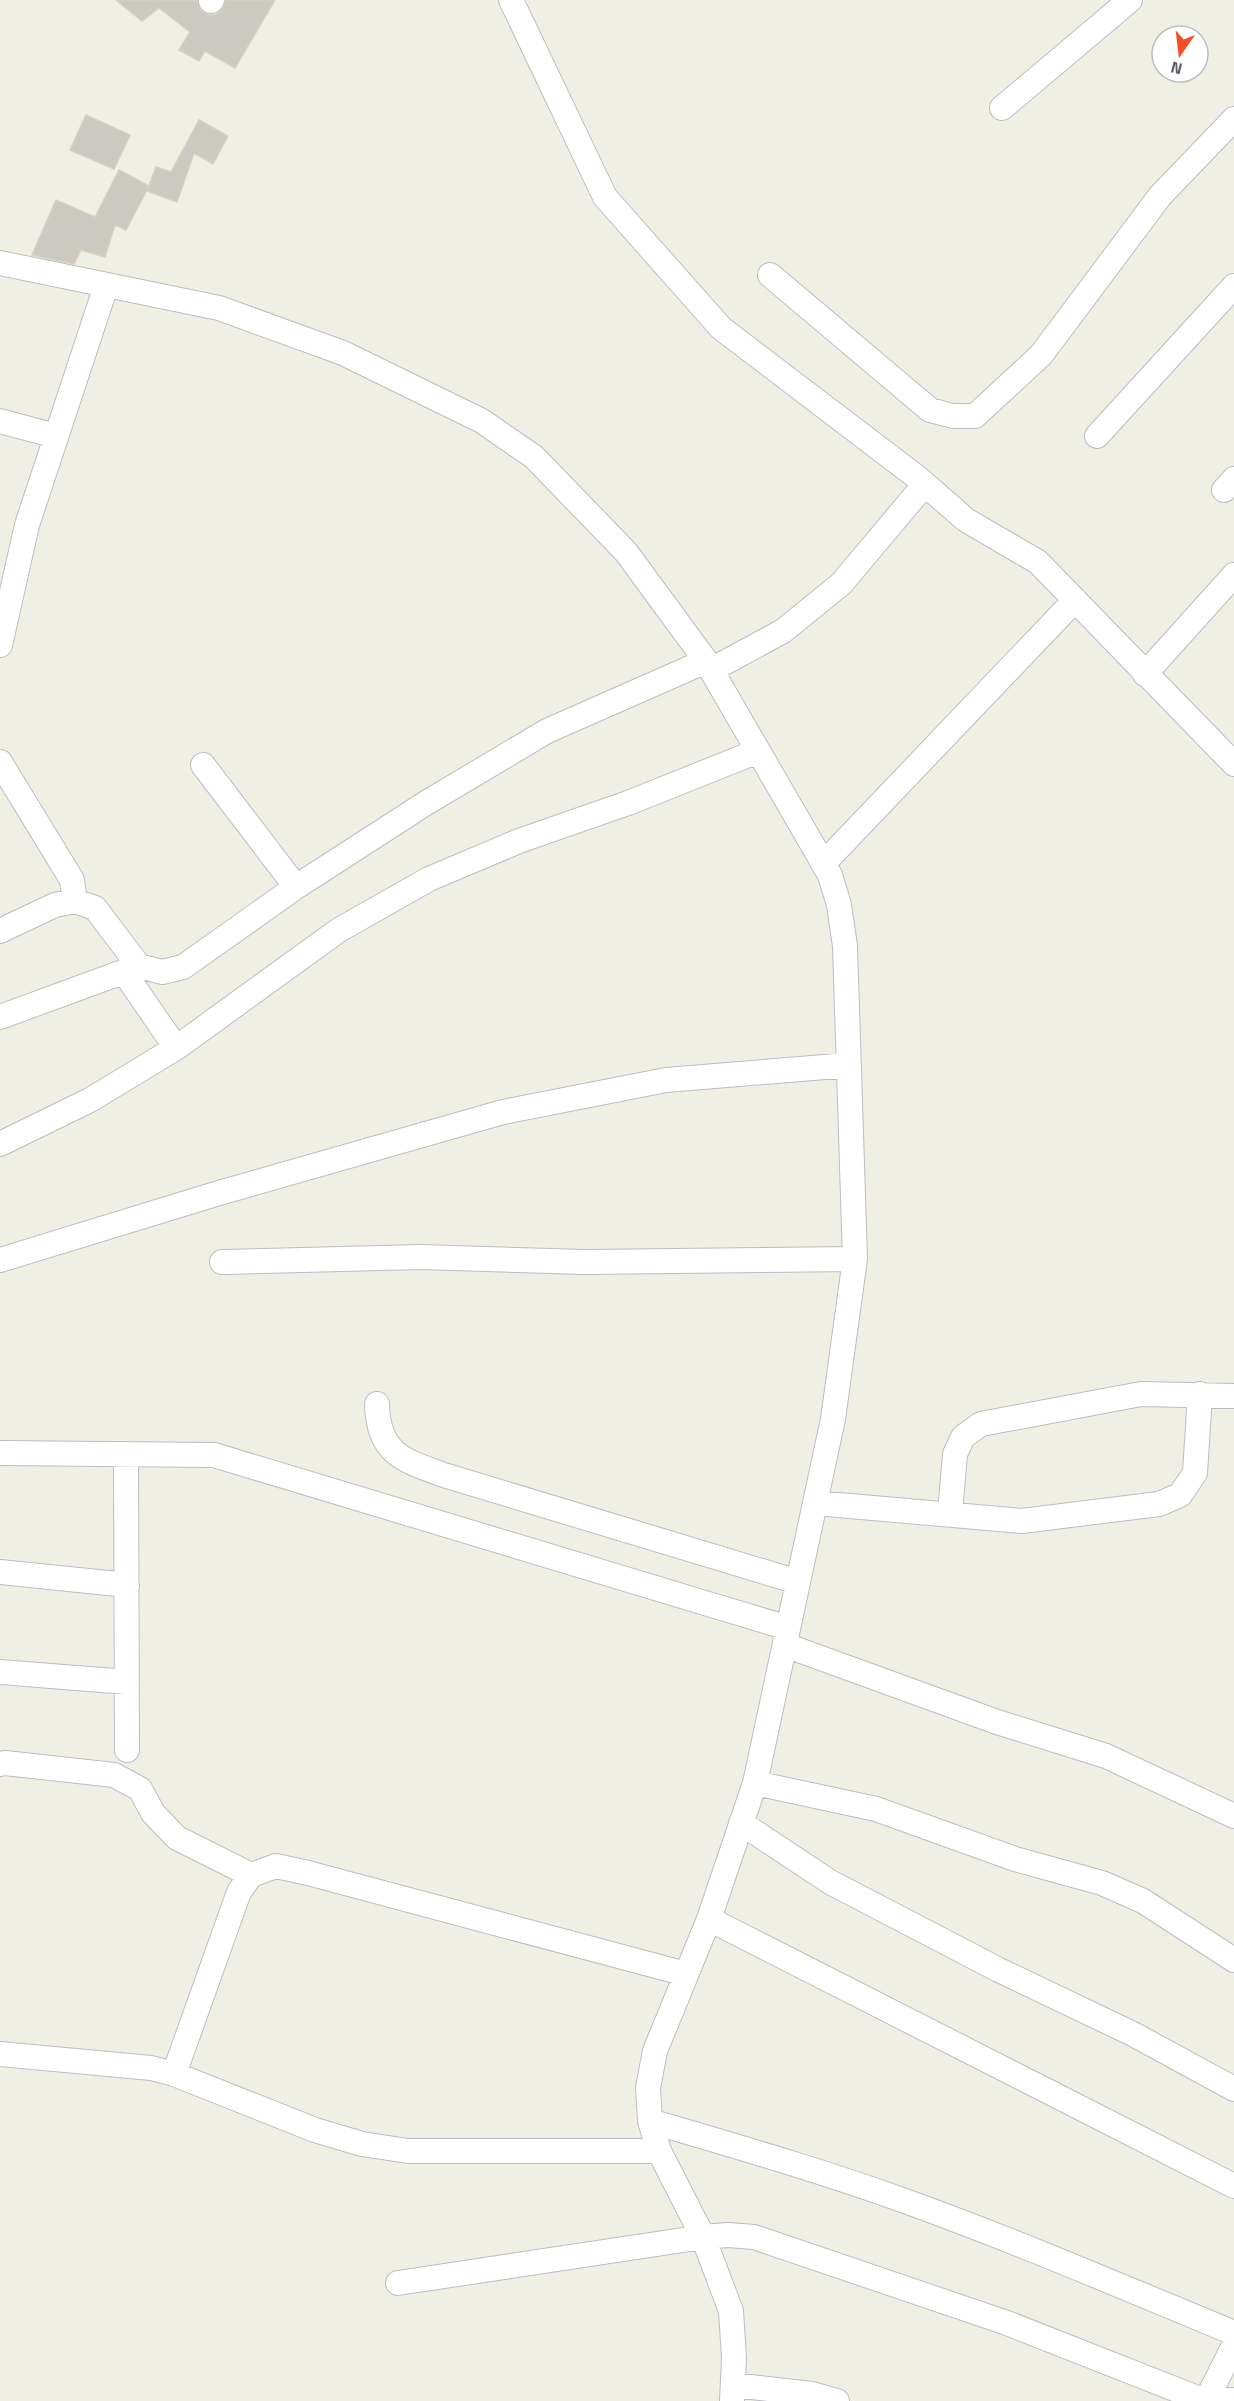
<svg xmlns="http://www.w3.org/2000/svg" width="1234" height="2401" font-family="'Titillium Web',sans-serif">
<rect width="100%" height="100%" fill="#f0efe4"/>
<path fill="#cbc9c1" stroke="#d5d1c2" stroke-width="1.5" d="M 116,0 L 197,0 L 201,11 L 208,15 L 215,15 L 221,11 L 226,0 L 275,0 L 235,68 L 205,51 L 199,61 L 179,50 L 190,32 L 159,8 L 142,21 Z
M 86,115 L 130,135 L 114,169 L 70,150 Z
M 199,120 L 228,136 L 213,164 L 194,153 L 177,202 L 147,191 L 149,186 L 126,230 L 115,225 L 105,257 L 81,250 L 74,264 L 32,255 L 56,200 L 95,217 L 119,170 L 149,186 L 156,167 L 171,172 Z"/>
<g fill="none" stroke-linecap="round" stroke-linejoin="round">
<defs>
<path id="minor" d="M 511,0 L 605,197 L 721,328 L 918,478 L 966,520 L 1038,562 L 1234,764
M 211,1 L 212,0
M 1002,108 L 1130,0
M 0,263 L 219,308 L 343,353 L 482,421 L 534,457 L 626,552 L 706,661 L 830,875 L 839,905 L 845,946 L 855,1259 L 833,1419 L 755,1783 L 709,1919 L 655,2051 L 648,2088 L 650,2121 L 659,2151 L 703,2237 L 731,2311 L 734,2358 L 732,2401
M 770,275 L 930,410 L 953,416 L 975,416 L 1041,355 L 1160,196 L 1234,119
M 0,421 L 56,436
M 1097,436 L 1234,286
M 1224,490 L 1234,479
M 0,645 L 27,525 L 106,286
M 711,670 L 783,631 L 841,584 L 925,484
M 1145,674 L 1234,575
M 0,762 L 72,880 L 75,901
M 203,765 L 296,887
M 823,864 L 1075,600
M 0,931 L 55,905 L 75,901 L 95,908 L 139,966 L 162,972 L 183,967 L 296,887 L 426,803 L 547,731 L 706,661
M 124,972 L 176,1048
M 0,1017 L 139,966
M 0,1144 L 90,1100 L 176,1048 L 339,930 L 429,879 L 519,841 L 628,803 L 758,751
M 0,1260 L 219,1193 L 503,1112 L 666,1080 L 849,1065
M 222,1262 L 420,1257 L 585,1262 L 855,1259
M 377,1404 C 378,1455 405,1461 447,1476 L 798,1582
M 0,1453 L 214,1455 L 788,1628
M 126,1454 L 127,1750
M 815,1503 L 1022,1521 L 1159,1504 L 1180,1495 L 1195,1473 L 1200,1394
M 950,1513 L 955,1454 L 963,1437 L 981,1424 L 1141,1394 L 1234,1396
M 0,1572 L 127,1585
M 785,1645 L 997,1722 L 1106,1756 L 1234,1816
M 0,1672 L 127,1682
M 0,1764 L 5,1763 L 114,1775 L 140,1789 L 153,1813 L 177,1838 L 251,1875
M 755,1783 L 876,1809 L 1015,1859 L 1102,1883 L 1143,1901 L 1234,1960
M 741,1823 L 830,1882 L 999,1970 L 1133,2034 L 1234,2089
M 709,1919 L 1234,2186
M 0,2054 L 151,2068 L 174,2074 L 315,2130 L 362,2144 L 408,2151 L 659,2151
M 174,2074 L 239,1892 L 251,1875 L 276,1866 L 308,1873 L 686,1974
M 650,2121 C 735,2146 822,2171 905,2201 C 1016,2241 1125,2288 1234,2333
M 398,2283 L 703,2237 L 728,2235 L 754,2237 L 1007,2323 L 1205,2401
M 734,2385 L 812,2394 L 837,2401
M 1206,2401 L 1234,2345
M 1211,2401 L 1234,2400"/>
</defs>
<use href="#minor" stroke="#bcbdc4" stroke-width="26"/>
<use href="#minor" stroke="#fff" stroke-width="24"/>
</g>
<g transform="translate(1180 54) rotate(194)"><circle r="28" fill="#ffffff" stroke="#bebfc2" stroke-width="1.5"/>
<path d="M0-4.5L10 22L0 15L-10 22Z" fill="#f54e25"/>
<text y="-9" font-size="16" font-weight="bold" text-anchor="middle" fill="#5c5f66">N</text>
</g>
</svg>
